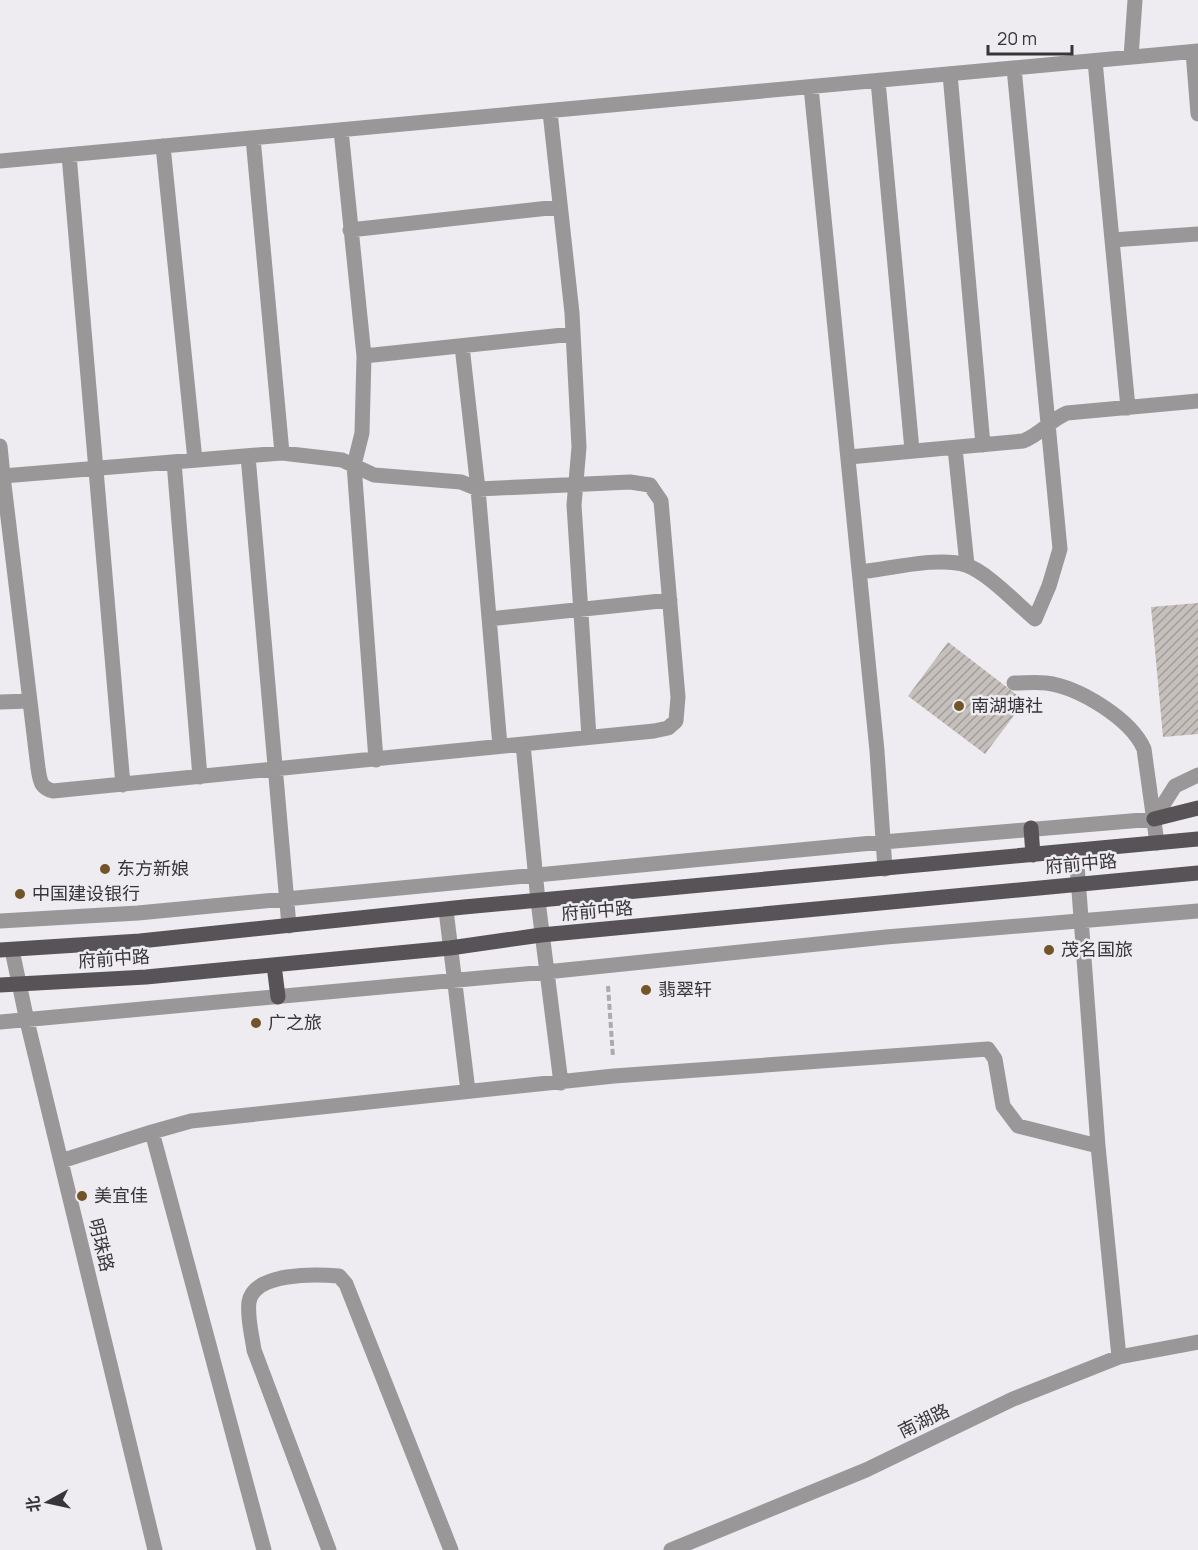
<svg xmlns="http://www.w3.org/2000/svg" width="1198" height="1550" font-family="Manrope,'Noto Sans SC',sans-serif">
<defs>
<pattern id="building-hatch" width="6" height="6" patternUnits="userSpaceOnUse" patternTransform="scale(1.5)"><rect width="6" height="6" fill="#c5c0bc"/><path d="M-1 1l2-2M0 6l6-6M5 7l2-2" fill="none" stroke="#a19d9a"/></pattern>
</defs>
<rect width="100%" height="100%" fill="#eeebf1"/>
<path fill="url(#building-hatch)" d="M 1198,603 L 1198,734 L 1163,737 L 1151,607 Z
M 948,642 L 1025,701 L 985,754 L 908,696 Z"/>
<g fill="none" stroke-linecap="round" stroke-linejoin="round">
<path stroke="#acaaaf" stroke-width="4" stroke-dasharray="6 3" stroke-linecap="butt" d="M 608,986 L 613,1057"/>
<path stroke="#9a9799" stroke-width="15" d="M 1193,52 L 1198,114
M 1131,57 L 1135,0
M 1095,61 L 1128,408
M 950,74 L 983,445
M 878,81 L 912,450
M 811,87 L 877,751 L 885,869
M 550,112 L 572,313 L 579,447 L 574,505 L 589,737
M 341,130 L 364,356 L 362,433 L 354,465 L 376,760
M 253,138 L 282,453
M 163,146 L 195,460
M 69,155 L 123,785
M 0,161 L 1198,51
M 350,230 L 558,207
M 1112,240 L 1198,234
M 462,346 L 478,489 L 500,746
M 364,356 L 573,334
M 0,446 L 3,476 L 38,768 C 40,780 40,788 53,791 L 654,731 L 668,728 L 676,721 L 678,697 L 661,501 L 650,485 L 630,482 L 478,489 L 461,482 L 374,475 L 342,460 L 282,453 L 3,476 L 0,477
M 955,448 L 967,565
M 248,456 L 289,926
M 849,457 L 1023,441 C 1041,434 1050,420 1067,413 L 1198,401
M 174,462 L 200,777
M 860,572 C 890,569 938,556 966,565 C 987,572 1017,604 1035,619 L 1049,586 L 1060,549 L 1014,68
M 489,619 L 670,600
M 1014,683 C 1024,683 1036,682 1046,683 C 1079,687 1131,719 1144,749 L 1157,843
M 0,702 L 30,701
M 523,744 L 538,901 L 561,1083
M 1076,851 L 1098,1146 L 1119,1357
M 446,910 L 468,1091
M 0,921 L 138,913 L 883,842 L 1154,819 L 1175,786 L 1198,775
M 12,950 L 27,1021 L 155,1550
M 0,1022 L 546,972 L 886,937 L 1198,911
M 61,1161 L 152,1132
M 264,1550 L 152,1132 L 191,1121 L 614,1076 L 988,1049 L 995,1059 L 1003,1106 L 1018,1126 L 1098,1146
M 329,1550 L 254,1350 C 252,1335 247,1318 249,1302 C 254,1272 316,1274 339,1276 L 346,1284 L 451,1550
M 671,1550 L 866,1470 L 1013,1399 L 1119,1357 L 1198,1342"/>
<path stroke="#575356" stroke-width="15" d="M 1154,819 L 1198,808
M 1031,828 L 1033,855
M 0,950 L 140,941 L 464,907 L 1198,839
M 274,965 L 278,997
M 0,985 L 146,977 L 450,948 L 541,935 L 1198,873"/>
</g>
<g fill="#715528" stroke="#eeebf1" stroke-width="2">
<circle cx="959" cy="706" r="6"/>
<circle cx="105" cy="869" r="6"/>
<circle cx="20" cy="894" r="6"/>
<circle cx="1049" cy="950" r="6"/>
<circle cx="646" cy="990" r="6"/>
<circle cx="256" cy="1023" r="6"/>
<circle cx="82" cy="1196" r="6"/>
</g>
<g text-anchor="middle" stroke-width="5" stroke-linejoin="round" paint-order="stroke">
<g font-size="18" fill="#363537" stroke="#eeebf1" text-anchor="start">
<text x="971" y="712">南湖塘社</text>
<text x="117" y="875">东方新娘</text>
<text x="32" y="900">中国建设银行</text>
<text x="1061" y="956">茂名国旅</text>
<text x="658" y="996">翡翠轩</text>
<text x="268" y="1029">广之旅</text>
<text x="94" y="1202">美宜佳</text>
</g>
<g font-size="18" fill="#363537" stroke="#eeebf1">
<text transform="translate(1081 864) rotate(-5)" y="6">府前中路</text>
<text transform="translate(597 911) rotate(-5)" y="6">府前中路</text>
<text transform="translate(114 959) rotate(-4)" y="6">府前中路</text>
<text transform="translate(101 1245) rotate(76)" y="6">明珠路</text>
<text transform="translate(924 1421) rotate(-26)" y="6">南湖路</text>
</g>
</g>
<g transform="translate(48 1502) rotate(262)" stroke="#eeebf1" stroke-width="4.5" paint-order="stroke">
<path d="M0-4.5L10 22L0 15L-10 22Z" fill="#363537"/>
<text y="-9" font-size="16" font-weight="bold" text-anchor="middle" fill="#363537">北</text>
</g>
<path d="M988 45v9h84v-9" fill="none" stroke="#363537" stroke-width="3"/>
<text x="997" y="45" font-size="18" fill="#363537" stroke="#eeebf1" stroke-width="4.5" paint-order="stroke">20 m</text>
</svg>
